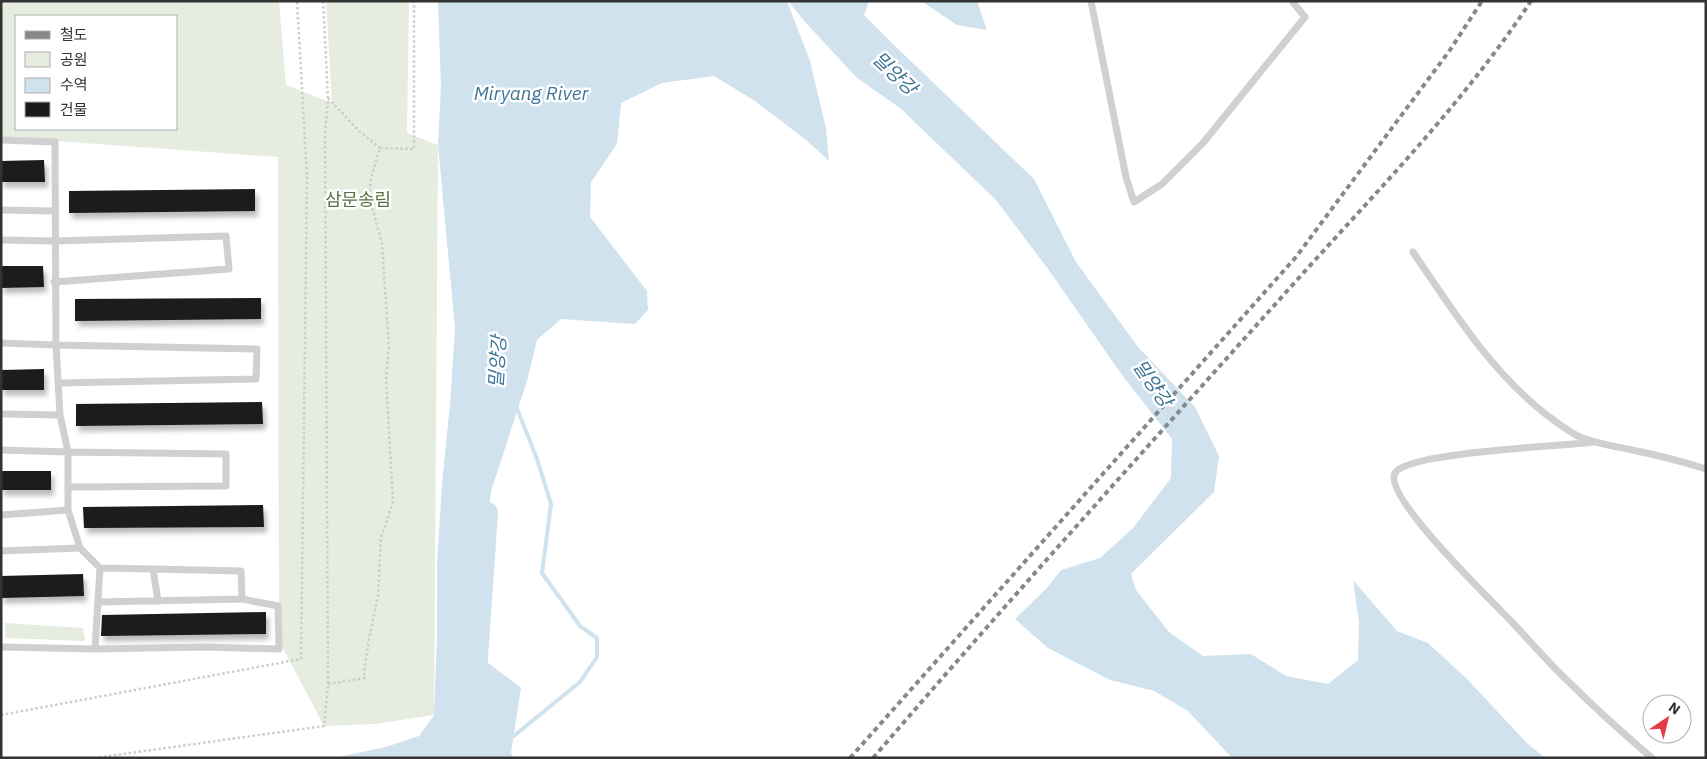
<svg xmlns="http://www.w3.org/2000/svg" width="1707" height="759" font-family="'IBM Plex Sans','Noto Sans KR',sans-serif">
<defs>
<filter id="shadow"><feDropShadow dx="3" dy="5.5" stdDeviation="2.5" flood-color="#0004"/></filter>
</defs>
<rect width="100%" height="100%" fill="#fff"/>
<path fill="#e6ecdf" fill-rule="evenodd" d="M 1,1 L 279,1 L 286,85 L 332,103 L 326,1 L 409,1 L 407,133 L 438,145 L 434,715 L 375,724 L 324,726 L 279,641 L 278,157 L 1,137 ZM 16,16 L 176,16 L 176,129 L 16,129 Z
M 5,623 L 83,628 L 85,641 L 6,638 Z"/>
<path fill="#cfe2ee" d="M 438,1 L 787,1 L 810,61 L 826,128 L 829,161 L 806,140 L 755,101 L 714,76 L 662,83 L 621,103 L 617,144 L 591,182 L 590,217 L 647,291 L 648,310 L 635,324 L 561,319 L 537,340 L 527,381 L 491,491 L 479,597 L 476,636 L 487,662 L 521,688 L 511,753 L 514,758 L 334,758 L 386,747 L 419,736 L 434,715 L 437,638 L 437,563 L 442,484 L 450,404 L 455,328 L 438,145 L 441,86 Z
M 788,1 L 869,1 L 864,15 L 894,45 L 1034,179 L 1076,262 L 1138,347 L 1195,407 L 1219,456 L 1214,492 L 1131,574 L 1136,590 L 1169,632 L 1203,656 L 1251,654 L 1286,676 L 1328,684 L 1358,660 L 1359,622 L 1353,580 L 1397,631 L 1428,643 L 1467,679 L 1527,743 L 1545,758 L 1232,758 L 1188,711 L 1154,691 L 1110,680 L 1048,648 L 1015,619 L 1046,589 L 1061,570 L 1100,558 L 1133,528 L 1171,478 L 1172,439 L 1122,375 L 1048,269 L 996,200 L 900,108 L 857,78 L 806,23 Z
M 921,1 L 977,1 L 987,30 L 957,25 Z"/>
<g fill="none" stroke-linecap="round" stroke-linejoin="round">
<path stroke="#cfe2ee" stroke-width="4" d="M 510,739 L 580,682 L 597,657 L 597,638 L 580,626 L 542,573 L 551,504 L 537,459 L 516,406"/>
<path stroke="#cfe2ee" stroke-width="22" d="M 476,671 L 487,513"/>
</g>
<path fill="#1a1a1a" filter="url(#shadow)" d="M 44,160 L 45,182 L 1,182 L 1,161 Z
M 255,189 L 255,211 L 69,213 L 69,191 Z
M 1,266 L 43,266 L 44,287 L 1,288 Z
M 261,298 L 261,319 L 75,321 L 75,299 Z
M 44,369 L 44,390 L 1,390 L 1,370 Z
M 262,402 L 263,424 L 76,426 L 76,404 Z
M 1,471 L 51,471 L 51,490 L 1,490 Z
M 263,505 L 264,527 L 84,528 L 83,507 Z
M 83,574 L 84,596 L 1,598 L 1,576 Z
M 266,612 L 266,634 L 101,636 L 102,615 Z"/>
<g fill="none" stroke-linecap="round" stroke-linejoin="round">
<path stroke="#cdcdcd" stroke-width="2.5" stroke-dasharray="2.5 2.5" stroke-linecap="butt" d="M 328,98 L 359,131 L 380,148
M 328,684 L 365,678 L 364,672 L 369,639 L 378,596 L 381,538 L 393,502 L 386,378 L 389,347 L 382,244 L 369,196 L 371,178 L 380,148 L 414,149 L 414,1
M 1,715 L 301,659 L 307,176 L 297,1
M 94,758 L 324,726 L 328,684 L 325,133 L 328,98 L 323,1"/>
<path stroke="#d0d0d0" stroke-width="7" d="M 1091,1 L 1126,177 L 1134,202 L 1162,184 L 1203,143 L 1305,17 L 1292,1
M 1,140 L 55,142 L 56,345 L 257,349 L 256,379 L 58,383
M 1,210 L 55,211
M 1,240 L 55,241 L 226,236 L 229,269 L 54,282
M 1413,252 C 1453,311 1491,372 1548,416 C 1558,423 1569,432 1580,437 C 1597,444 1614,446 1632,450 C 1657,455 1681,461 1706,469
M 1,343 L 56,345 L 60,415 L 68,452 L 226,454 L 226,486 L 68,487
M 1,414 L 60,415
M 1594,442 C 1565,446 1406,452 1395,473 C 1382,496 1492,601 1511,621 C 1531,642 1550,665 1571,684 C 1597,710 1624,734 1652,758
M 1,450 L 68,452 L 68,510
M 1,515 L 68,510 L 80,548 L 100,568 L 95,649 L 1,647
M 1,551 L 80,548
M 100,568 L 153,569 L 158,601
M 98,602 L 242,599
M 95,649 L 205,647 L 279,649 L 278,606 L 242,599 L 241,571 L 153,569"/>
<path stroke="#888" stroke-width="4" stroke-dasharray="5 4" stroke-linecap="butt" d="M 850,758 L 1296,257 L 1450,50 L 1482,1
M 873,758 C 1009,600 1149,445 1288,290 C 1372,196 1461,107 1531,1"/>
</g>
<g text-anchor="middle" stroke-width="5" stroke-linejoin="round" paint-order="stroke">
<g font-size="18" fill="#56703f" stroke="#fff">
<text x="358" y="206">삼문송림</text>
</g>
<g font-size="19" font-style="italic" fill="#3f7597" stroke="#fff">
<text transform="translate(895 73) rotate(44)" y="7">밀양강</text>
<text x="531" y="100">Miryang River</text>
<text transform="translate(497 362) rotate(-86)" y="7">밀양강</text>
<text transform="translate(1153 383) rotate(55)" y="7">밀양강</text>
</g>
</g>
<rect width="1707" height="759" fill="none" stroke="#333333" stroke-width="5"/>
<rect x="15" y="15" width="162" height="115" fill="#ffffff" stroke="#adadad"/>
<rect x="25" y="31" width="25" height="8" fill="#888888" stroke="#adadad"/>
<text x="60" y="40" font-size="15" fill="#333333">철도</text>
<rect x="25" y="52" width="25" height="15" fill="#e6ecdf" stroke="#adadad"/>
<text x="60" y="65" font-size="15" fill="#333333">공원</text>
<rect x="25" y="78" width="25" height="15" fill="#cfe2ee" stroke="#adadad"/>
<text x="60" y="90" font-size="15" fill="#333333">수역</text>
<rect x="25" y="102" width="25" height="15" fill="#1a1a1a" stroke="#adadad"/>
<text x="60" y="115" font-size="15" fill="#333333">건물</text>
<g transform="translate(1667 719) rotate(35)"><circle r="24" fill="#ffffff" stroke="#adadad"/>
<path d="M0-4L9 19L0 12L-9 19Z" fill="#e63946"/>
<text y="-8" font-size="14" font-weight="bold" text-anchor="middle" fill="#333333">N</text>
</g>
</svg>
